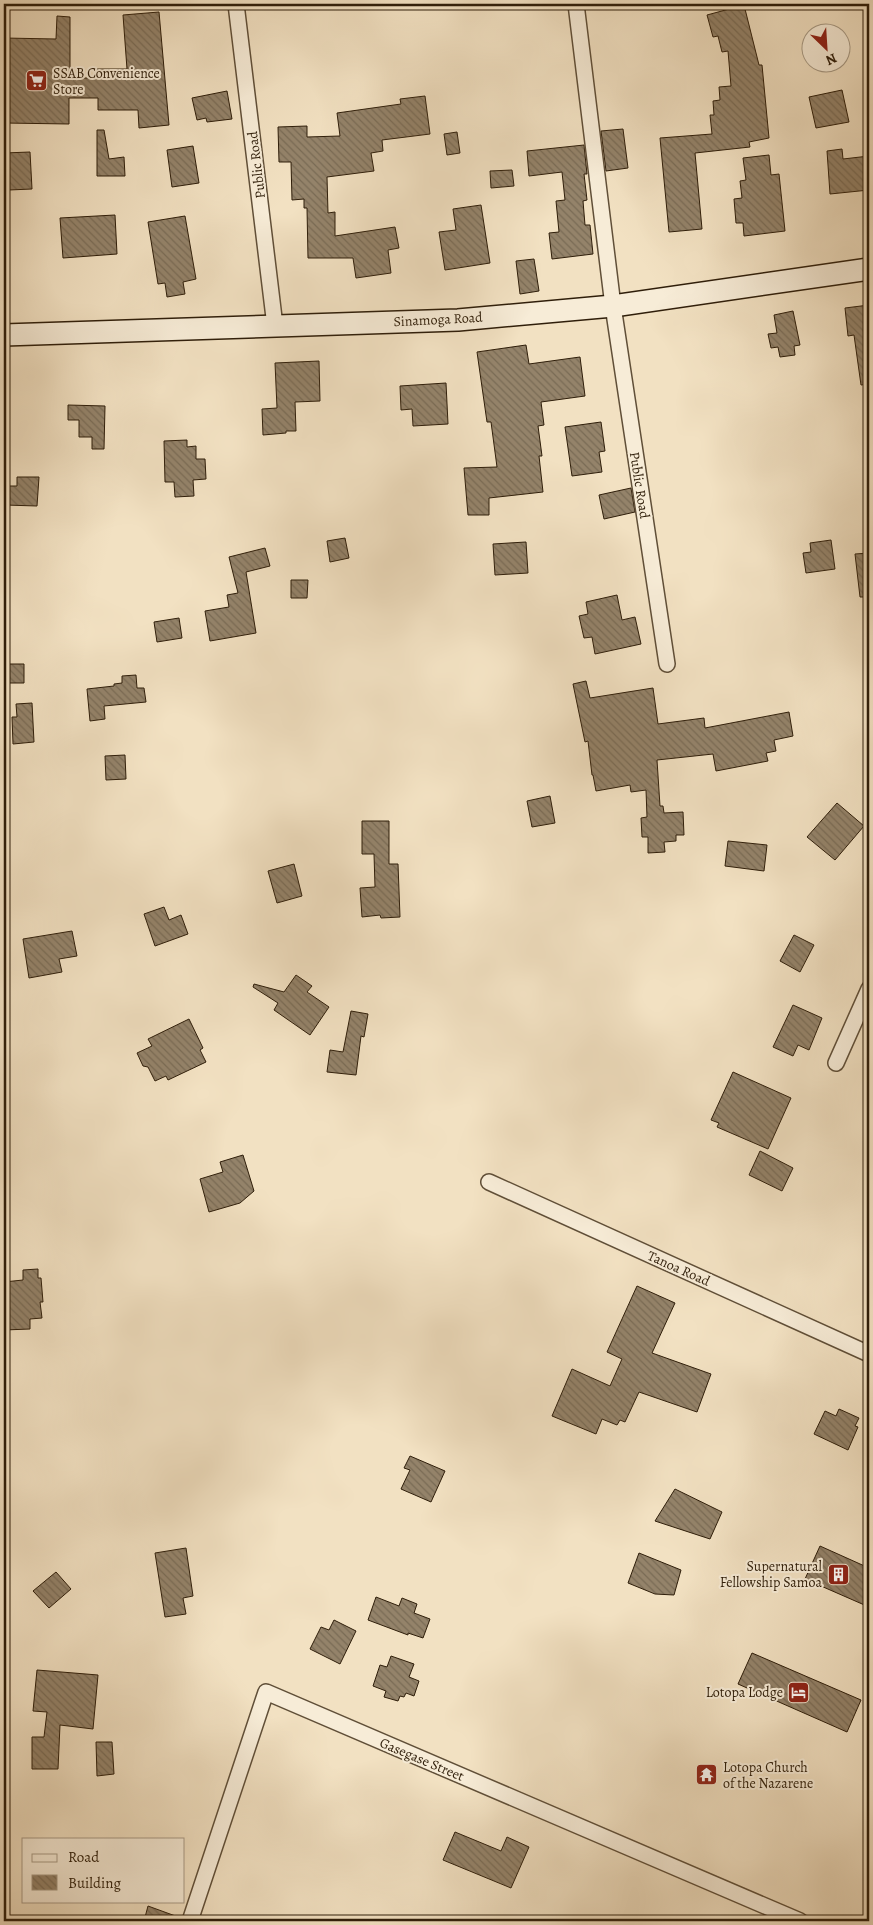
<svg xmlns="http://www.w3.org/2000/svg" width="873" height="1925" font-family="Alegreya,serif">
<defs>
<pattern id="building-back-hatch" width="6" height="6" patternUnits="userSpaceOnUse" patternTransform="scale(1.25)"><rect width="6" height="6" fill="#94836a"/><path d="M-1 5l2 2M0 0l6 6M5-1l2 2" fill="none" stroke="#796b55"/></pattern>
</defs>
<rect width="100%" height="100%" fill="#f2e1c2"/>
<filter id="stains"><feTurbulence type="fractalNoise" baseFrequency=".004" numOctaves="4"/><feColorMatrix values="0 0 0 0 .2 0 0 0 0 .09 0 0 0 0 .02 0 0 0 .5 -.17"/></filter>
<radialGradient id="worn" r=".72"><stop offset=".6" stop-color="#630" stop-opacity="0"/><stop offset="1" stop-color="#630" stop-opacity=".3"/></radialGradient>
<path fill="url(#building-back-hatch)" stroke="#2f1e0a" d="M 744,5 L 759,65 L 762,65 L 769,138 L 749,142 L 750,147 L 695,153 L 702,229 L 669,232 L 660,138 L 712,134 L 710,115 L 714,115 L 713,101 L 720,100 L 719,87 L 731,86 L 728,51 L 722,52 L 718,36 L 713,37 L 707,15 Z
M 159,12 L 169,125 L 139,128 L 138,110 L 98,110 L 98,98 L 69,98 L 69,124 L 4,123 L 4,38 L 56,39 L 57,16 L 70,17 L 70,78 L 97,78 L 97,69 L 127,69 L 123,15 Z
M 842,90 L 849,122 L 816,128 L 809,97 Z
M 227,91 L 232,119 L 207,122 L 206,118 L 197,120 L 192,98 Z
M 425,96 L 430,134 L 382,140 L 383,151 L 371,153 L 374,171 L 327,177 L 328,213 L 335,212 L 335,236 L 395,227 L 399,248 L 388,250 L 391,273 L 356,278 L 353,258 L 308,258 L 307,208 L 304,208 L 304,199 L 292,200 L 291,162 L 279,162 L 278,127 L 307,126 L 307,137 L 340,136 L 337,113 L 401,104 L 400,99 Z
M 623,129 L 628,168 L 606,171 L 601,131 Z
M 97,130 L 104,130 L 109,159 L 124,157 L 125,176 L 97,176 Z
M 457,132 L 460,153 L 447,155 L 444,134 Z
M 584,145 L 587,174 L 584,174 L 587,200 L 583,201 L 585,225 L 590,225 L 593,254 L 552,259 L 549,233 L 559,232 L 556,201 L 565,200 L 562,172 L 529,176 L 527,151 Z
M 193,146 L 199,183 L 172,187 L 167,150 Z
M 842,149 L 843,159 L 869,156 L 869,190 L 830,194 L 827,151 Z
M 30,152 L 32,189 L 9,190 L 9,177 L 4,177 L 4,153 Z
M 769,155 L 771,175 L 779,174 L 785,231 L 744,236 L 743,223 L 736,223 L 734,199 L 742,198 L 740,181 L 746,180 L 743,158 Z
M 512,170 L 514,186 L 491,188 L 490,171 Z
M 481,205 L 490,263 L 445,270 L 439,232 L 456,230 L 453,209 Z
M 115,215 L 117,254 L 63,258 L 60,218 Z
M 185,216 L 196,279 L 183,282 L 185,294 L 167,297 L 165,283 L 158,284 L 148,222 Z
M 534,259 L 539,291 L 520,294 L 516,261 Z
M 869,305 L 869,384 L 861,385 L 854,335 L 848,336 L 845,308 Z
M 793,311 L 800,345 L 794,346 L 795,355 L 780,357 L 778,347 L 771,348 L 768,334 L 777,333 L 774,315 Z
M 526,345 L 529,364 L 580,357 L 585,396 L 541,402 L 544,425 L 538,426 L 542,456 L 539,456 L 543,492 L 489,498 L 489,515 L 468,515 L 464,468 L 497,467 L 491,422 L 487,422 L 477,352 Z
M 319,361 L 320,401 L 295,402 L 296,431 L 286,431 L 286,433 L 263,435 L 262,409 L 277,408 L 275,363 Z
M 446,383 L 448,424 L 413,426 L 412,409 L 401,410 L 400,386 Z
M 68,405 L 105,406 L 104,449 L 92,449 L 92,437 L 79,437 L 79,420 L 68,420 Z
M 601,422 L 605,451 L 599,452 L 602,472 L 572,476 L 565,427 Z
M 187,440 L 187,447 L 196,446 L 196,459 L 205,459 L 206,479 L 193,480 L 194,496 L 175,497 L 174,482 L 165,482 L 164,441 Z
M 17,477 L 39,477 L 37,506 L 5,505 L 6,486 L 17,486 Z
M 631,488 L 635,512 L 604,519 L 599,495 Z
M 345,538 L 349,558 L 330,562 L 327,541 Z
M 831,540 L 835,569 L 806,573 L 803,553 L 811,552 L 810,543 Z
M 526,542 L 528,573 L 495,575 L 493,544 Z
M 265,548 L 270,566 L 246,572 L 256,633 L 210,641 L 205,611 L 229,607 L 227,595 L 238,593 L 229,557 Z
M 869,553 L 869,597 L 860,597 L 855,554 Z
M 291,580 L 308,580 L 307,598 L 291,598 Z
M 617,595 L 622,620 L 635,617 L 641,644 L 595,654 L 592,637 L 584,638 L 579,616 L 588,614 L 586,602 Z
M 179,618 L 182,638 L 157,642 L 154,622 Z
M 4,664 L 24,664 L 24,683 L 4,683 Z
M 136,675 L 137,688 L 144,688 L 146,702 L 104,706 L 105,719 L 90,721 L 87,689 L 114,686 L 114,684 L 122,683 L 122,676 Z
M 586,681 L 590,698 L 653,688 L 658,724 L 704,718 L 705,728 L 789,712 L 793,736 L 774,740 L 776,751 L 766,753 L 768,761 L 716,771 L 713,754 L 657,760 L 660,806 L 663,806 L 664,813 L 683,812 L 684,835 L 676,835 L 676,841 L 664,842 L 665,852 L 648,853 L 648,837 L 642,837 L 641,818 L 647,817 L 646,790 L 631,792 L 630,785 L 596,791 L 593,775 L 592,775 L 588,741 L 585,742 L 573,684 Z
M 32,703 L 34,742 L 13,744 L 12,717 L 17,717 L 16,704 Z
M 125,755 L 126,779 L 106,780 L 105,756 Z
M 550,796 L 555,823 L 532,827 L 527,801 Z
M 837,803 L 864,826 L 835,860 L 807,837 Z
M 362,821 L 389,821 L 389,864 L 398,864 L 400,917 L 381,918 L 380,915 L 362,917 L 360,888 L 375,887 L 374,854 L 362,854 Z
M 728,841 L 767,845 L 764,871 L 725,866 Z
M 294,864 L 302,896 L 277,903 L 268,871 Z
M 164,907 L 169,920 L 181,915 L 188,934 L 155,946 L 144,914 Z
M 72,931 L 77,956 L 59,959 L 62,972 L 29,978 L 23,939 Z
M 794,935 L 814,945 L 800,972 L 780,961 Z
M 296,975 L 312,986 L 307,992 L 329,1007 L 310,1035 L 274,1010 L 278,1003 L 253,987 L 254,984 L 284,992 Z
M 793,1005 L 822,1018 L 809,1050 L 798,1045 L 793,1056 L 773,1047 Z
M 351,1011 L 368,1014 L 364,1037 L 361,1036 L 356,1075 L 327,1072 L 330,1050 L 343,1052 Z
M 189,1019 L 203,1048 L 200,1050 L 206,1062 L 168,1080 L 166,1076 L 155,1081 L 148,1067 L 143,1066 L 137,1053 L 152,1046 L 148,1039 Z
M 733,1072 L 791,1098 L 768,1149 L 717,1127 L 719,1123 L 711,1120 Z
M 760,1151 L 793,1168 L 782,1191 L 749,1175 Z
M 243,1155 L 254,1191 L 240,1203 L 209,1212 L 200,1179 L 223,1172 L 220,1162 Z
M 38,1269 L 38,1278 L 41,1278 L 43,1302 L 40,1302 L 42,1318 L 30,1319 L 30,1329 L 4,1330 L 4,1282 L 23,1280 L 23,1270 Z
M 637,1286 L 675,1303 L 652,1353 L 711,1374 L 697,1412 L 639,1392 L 625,1422 L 620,1420 L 617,1425 L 602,1419 L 596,1434 L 552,1416 L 572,1369 L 610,1386 L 622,1359 L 607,1352 Z
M 839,1409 L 859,1418 L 855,1426 L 858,1427 L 848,1450 L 814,1434 L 825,1411 L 836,1416 Z
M 410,1456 L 445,1471 L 431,1502 L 401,1489 L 410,1470 L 404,1468 Z
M 675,1489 L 722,1512 L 710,1539 L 655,1521 Z
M 820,1546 L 869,1568 L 869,1607 L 805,1579 Z
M 186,1548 L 193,1596 L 183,1598 L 186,1614 L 165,1617 L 155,1553 Z
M 639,1553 L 681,1570 L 674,1595 L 655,1594 L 628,1583 Z
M 56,1572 L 71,1589 L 49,1608 L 33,1591 Z
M 376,1597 L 399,1606 L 402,1598 L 417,1604 L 414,1613 L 430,1619 L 423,1638 L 408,1633 L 408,1635 L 368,1620 Z
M 334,1620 L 356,1631 L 340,1664 L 310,1649 L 321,1627 L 329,1630 Z
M 752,1653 L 861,1700 L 847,1732 L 738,1684 Z
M 391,1656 L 414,1664 L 409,1677 L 419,1681 L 414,1696 L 406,1693 L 404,1697 L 400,1696 L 398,1701 L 384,1697 L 386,1691 L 373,1686 L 380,1665 L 387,1667 Z
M 37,1670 L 98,1675 L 93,1729 L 60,1725 L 58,1769 L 32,1769 L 32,1737 L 44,1737 L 47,1712 L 33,1711 Z
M 96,1742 L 112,1742 L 114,1774 L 97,1776 Z
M 455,1832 L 501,1851 L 507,1837 L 529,1847 L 511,1888 L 443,1860 Z
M 148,1906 L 181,1918 L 181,1921 L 144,1921 Z"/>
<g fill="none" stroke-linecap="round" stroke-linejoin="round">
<defs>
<path id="street" d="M 236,4 L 275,326
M 576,4 L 613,306 L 667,664
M 836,1063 L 869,989
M 489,1182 L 869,1354
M 190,1921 L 266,1692 L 800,1921"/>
<path id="secondary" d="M 4,335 L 458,320 L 613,306 L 869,269"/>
</defs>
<use href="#street" stroke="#604f38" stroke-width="18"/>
<use href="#secondary" stroke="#2f1e0a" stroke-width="24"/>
<use href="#street" stroke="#f7ecd7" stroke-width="15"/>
<use href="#secondary" stroke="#f7ecd7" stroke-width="21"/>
</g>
<defs>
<symbol id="supermarket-square" viewBox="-11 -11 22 22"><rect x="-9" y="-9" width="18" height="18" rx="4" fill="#8f2418" stroke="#f7ecd7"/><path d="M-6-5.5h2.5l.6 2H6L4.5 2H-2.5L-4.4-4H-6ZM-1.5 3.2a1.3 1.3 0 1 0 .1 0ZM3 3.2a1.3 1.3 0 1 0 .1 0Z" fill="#fff"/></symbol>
<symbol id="building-square" viewBox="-11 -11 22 22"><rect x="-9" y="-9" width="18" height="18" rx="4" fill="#8f2418" stroke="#f7ecd7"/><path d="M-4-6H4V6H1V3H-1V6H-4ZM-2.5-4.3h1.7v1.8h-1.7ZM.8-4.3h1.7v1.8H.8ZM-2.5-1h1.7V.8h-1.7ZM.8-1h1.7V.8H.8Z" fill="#fff"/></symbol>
<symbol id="hotel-square" viewBox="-11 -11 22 22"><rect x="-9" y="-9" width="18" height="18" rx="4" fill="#8f2418" stroke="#f7ecd7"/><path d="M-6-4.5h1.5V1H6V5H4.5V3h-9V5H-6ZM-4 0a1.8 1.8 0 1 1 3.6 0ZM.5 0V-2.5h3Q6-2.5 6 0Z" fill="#fff"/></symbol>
<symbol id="temple-square" viewBox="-11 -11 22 22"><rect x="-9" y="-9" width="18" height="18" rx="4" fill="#8f2418" stroke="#f7ecd7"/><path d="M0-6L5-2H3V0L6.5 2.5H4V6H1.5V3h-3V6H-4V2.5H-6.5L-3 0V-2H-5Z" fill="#fff"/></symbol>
</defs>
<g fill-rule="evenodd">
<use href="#supermarket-square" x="24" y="68" width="25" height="25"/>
<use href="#building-square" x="826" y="1562" width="25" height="25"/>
<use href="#hotel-square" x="786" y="1680" width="25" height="25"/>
<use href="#temple-square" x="694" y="1762" width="25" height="25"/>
</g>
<g text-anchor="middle" stroke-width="4" stroke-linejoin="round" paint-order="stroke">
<g font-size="14" fill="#2f1e0a" stroke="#f7ecd7" text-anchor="start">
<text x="53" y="78">SSAB Convenience<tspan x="53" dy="16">Store</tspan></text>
<text x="822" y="1571" text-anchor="end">Supernatural<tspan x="822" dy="16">Fellowship Samoa</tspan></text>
<text x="783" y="1697" text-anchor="end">Lotopa Lodge</text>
<text x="723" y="1772">Lotopa Church<tspan x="723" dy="16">of the Nazarene</tspan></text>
</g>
<g font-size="14" fill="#2f1e0a" stroke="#f7ecd7">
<text transform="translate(256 165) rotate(-97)" y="5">Public Road</text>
<text transform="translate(438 319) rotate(-3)" y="5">Sinamoga Road</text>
<text transform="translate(640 485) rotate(81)" y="5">Public Road</text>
<text transform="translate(679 1268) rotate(24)" y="5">Tanoa Road</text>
<text transform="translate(422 1759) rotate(23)" y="5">Gasegase Street</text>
</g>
</g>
<rect width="873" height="1925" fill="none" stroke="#f2e1c2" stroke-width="20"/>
<rect x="5" y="5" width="863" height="1915" fill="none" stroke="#2f1e0a" stroke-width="2.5"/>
<rect x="10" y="10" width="853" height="1905" fill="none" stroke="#2f1e0a"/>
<rect x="22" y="1838" width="162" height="65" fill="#f7ecd7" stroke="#a79a85"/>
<rect x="32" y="1854" width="25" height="8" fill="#f7ecd7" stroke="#a79a85"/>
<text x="68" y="1862" font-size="15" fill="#2f1e0a">Road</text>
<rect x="32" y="1875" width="25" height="15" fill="url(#building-back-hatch)" stroke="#a79a85"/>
<text x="68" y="1888" font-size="15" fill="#2f1e0a">Building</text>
<g transform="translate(826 48) rotate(155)"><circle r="24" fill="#f7ecd7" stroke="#a79a85"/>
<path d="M0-4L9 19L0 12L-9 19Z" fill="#8f2418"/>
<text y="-8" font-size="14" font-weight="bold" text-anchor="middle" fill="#2f1e0a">N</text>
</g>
<rect width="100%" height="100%" filter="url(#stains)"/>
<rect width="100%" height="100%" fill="url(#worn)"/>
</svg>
